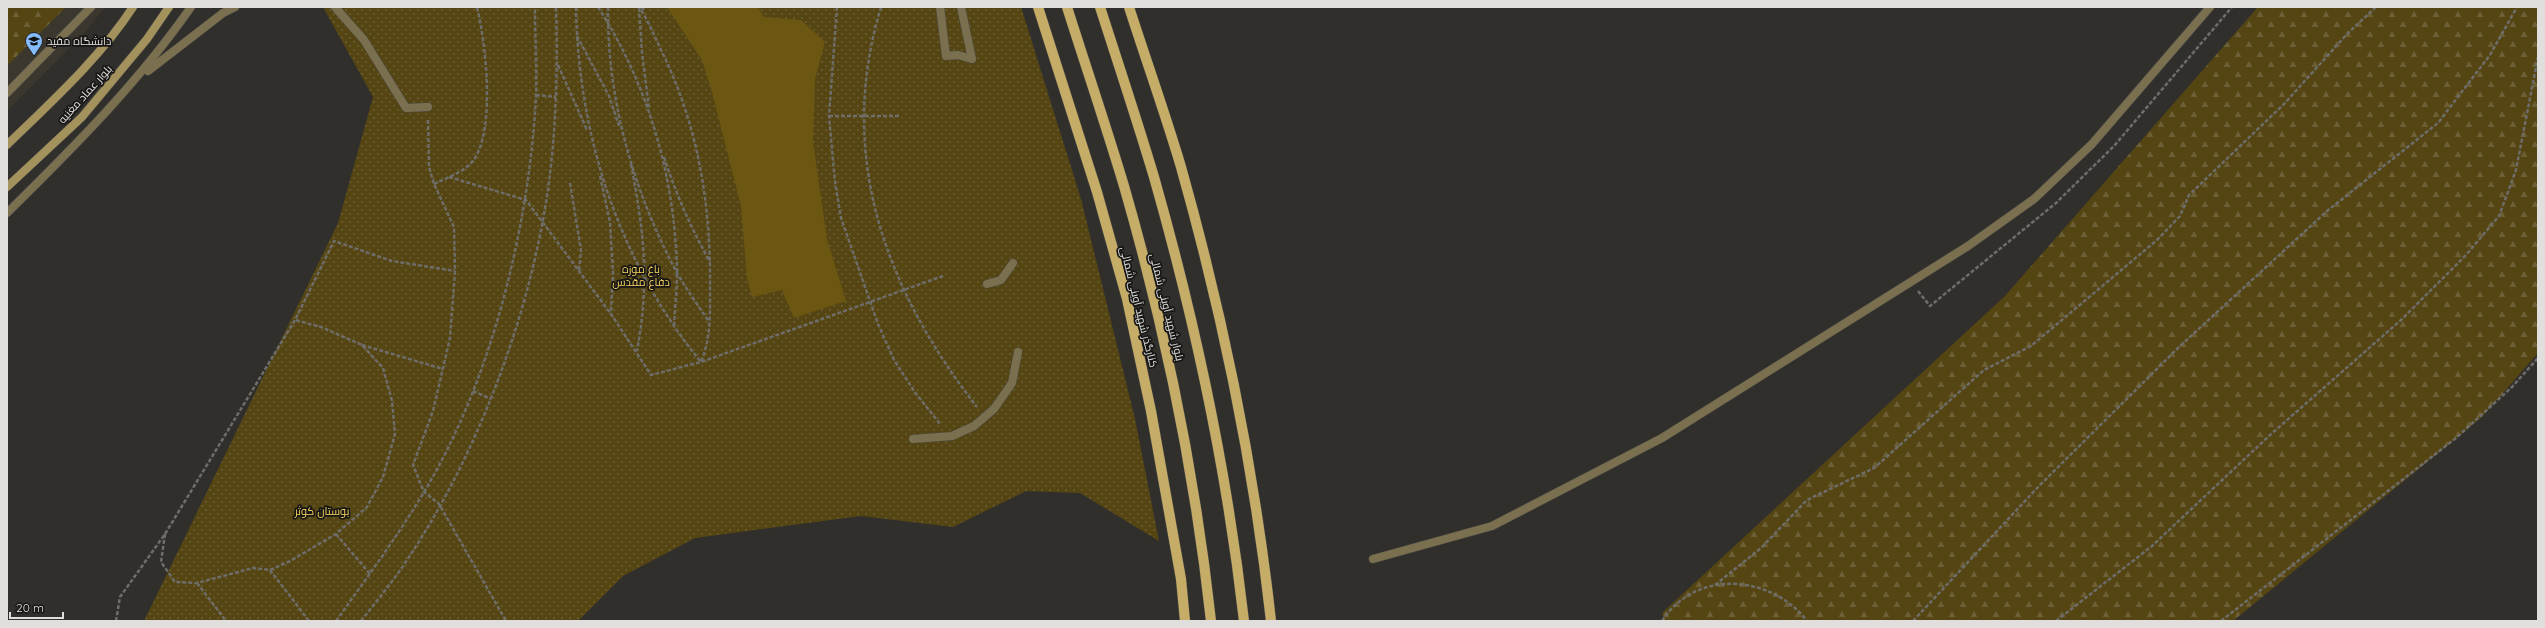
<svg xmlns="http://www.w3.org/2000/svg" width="2545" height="628" font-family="Quicksand,Cairo,sans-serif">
<defs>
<pattern id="forest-firs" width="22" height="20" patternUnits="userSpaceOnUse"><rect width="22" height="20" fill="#544513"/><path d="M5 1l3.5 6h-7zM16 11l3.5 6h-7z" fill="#6c5f35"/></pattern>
<pattern id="park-dots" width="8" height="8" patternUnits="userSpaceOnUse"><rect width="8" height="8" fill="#544513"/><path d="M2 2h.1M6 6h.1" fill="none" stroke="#6c5f35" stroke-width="1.8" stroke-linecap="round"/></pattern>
</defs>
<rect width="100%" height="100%" fill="#312f2b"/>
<path fill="#3b372e" d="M 7,7 L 105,7 L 87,30 L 7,111 Z"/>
<path fill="url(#forest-firs)" d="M 7,7 L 66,7 L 7,66 Z
M 2258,7 L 2538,7 L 2538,353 L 2482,417 L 2233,621 L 1665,621 L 1662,613 L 2005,296 Z"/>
<path fill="url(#park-dots)" d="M 323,7 L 1021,7 L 1081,199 L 1135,419 L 1159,541 L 1080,493 L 1026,491 L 953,527 L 861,516 L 695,538 L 623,576 L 578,621 L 144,621 L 338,223 L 373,97 Z"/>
<path fill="#6b5712" d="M 667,7 L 758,7 L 764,17 L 801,20 L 825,42 L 815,79 L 813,142 L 827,239 L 846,301 L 794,318 L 782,290 L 752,297 L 747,278 L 741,206 L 712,92 L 702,60 Z"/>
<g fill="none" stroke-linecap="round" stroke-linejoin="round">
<defs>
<path id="service" d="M 335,7 L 364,40 L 406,108 L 428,107
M 940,7 L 946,56 L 958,55 L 972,59
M 961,7 L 972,59
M 148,71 L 223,13 L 235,7
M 7,93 L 91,7
M 7,213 C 73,148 138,83 191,7
M 987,284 L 1001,280 L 1013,263
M 913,439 L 952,436 L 974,426 L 994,409 L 1012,383 L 1018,352
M 1373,559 L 1492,526 L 1662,438 L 1968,246 L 2034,199 L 2092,144 L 2210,7"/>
<path id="secondary" d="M 7,145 C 50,103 100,58 133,7
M 7,187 L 82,117 L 147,39 L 169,7"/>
<path id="primary" d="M 1038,7 L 1097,192 L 1127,299 L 1151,411 L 1181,579 L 1185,621
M 1067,7 C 1086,67 1106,126 1124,186 C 1165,328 1195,474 1211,621
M 1100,7 C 1118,63 1137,120 1154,177 C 1195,321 1227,471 1244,621
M 1129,7 C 1146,60 1165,113 1181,167 C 1223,316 1254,467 1271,621"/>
</defs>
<use href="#service" stroke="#4d4b47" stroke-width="9"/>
<use href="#secondary" stroke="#4d4b47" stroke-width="9"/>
<use href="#primary" stroke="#4d4b47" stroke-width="11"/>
<path stroke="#6e6d6a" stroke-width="2.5" stroke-dasharray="4 2" stroke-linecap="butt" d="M 576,7 C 578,135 619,262 701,362 C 711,338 710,313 710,288 C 711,205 698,124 661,50 C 654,35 648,20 639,7
M 598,7 C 649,86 675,178 677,271 C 677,289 675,308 674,326
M 608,7 C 607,99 633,190 676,271 C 686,289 698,305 709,322
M 837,7 L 829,116 L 835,182 L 841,218 L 878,324 L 894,360 L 914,391 L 940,424
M 881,7 C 836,155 885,289 977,407
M 639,8 L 642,53 L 649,108
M 641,10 L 647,7
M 577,36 L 609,96 L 619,126
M 558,65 L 587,130
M 536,95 L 556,97
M 829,116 L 901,116
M 428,120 L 429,167 L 434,184 L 454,227 L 455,271 L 450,338 L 433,411 L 413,465 L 424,492 L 439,504 L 506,621
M 664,157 C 676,194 691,228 710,262
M 631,164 C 644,233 650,280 637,351
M 600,176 L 610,222 L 613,273 L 611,313
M 449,177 L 526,200 L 611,314 L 651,375 L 701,362 L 943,276
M 570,183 L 581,250 L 579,271
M 434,184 C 448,177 466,172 475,158 C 495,125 486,45 477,7
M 1918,291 L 1930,306 L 2056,203 L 2114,146 L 2232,7
M 362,345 L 443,369
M 473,391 L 491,399
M 165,534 L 161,562 L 175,582 L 197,583 L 253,568 L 270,570 L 290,561 L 336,534 L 367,507 L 383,477 L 395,434 L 392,401 L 383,368 L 362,345 L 321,327 L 295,320
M 336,534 L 370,574
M 270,570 L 309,621
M 197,583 L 226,621
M 1715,585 L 1761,548 L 1807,500 L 1874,468 L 1984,370 L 2031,346 L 2157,240 L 2180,216 L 2189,195 L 2284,104 L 2348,33 L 2376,7
M 116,621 L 120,597 L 165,534 L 295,320 L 334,241 L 392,261 L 455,271
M 336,621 C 366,579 397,537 424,492 C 492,379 529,227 536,97 C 537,67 535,37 535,7
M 361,621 C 375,603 390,585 403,566 C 470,468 520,341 542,225 C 556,153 558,79 556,7
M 1662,621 C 1696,568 1772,575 1807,621
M 1913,621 L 2039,486 L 2178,348 L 2327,211 L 2438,123 L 2490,55 L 2517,7
M 2056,621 L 2152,546 L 2270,435 L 2401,320 L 2466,255 L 2499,216 L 2516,170 L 2538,57
M 2221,621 L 2456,438 L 2512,387 L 2538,358"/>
<use href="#service" stroke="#7a6f4e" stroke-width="8"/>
<use href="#secondary" stroke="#a4925d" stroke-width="8"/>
<use href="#primary" stroke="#c5ad68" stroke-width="10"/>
</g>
<defs>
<symbol id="university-pin" viewBox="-11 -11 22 30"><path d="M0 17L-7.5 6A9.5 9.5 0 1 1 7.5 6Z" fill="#85bbfb" stroke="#181715"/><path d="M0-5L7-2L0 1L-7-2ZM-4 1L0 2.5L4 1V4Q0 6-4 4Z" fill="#111"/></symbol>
</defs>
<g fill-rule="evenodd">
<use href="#university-pin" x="24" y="31" width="20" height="27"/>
</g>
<g text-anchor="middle" stroke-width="3.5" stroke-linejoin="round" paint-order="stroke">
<g font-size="11" fill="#e0dfdd" stroke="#181715" text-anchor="start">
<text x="47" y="45">دانشگاه مفید</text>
</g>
<g font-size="11" fill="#e0dfdd" stroke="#181715">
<text transform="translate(85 94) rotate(-48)" y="4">بلوار عماد مغنیه</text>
<text transform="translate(1139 307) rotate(76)" y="4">کنارگذر شهید آوینی شمالی</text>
<text transform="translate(1167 307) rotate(76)" y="4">بلوار شهید آوینی شمالی</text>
</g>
<g font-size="11" fill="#f5d15d" stroke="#181715">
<text x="641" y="273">باغ موزه<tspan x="641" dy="13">دفاع مقدس</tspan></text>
<text x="322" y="515">بوستان کوثر</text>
</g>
</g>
<rect width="2545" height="628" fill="none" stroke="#e0dfdd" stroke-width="16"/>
<path d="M10 612v6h53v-6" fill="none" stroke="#e0dfdd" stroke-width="2"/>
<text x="16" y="612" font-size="12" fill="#e0dfdd" stroke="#181715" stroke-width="3" paint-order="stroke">20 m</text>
</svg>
